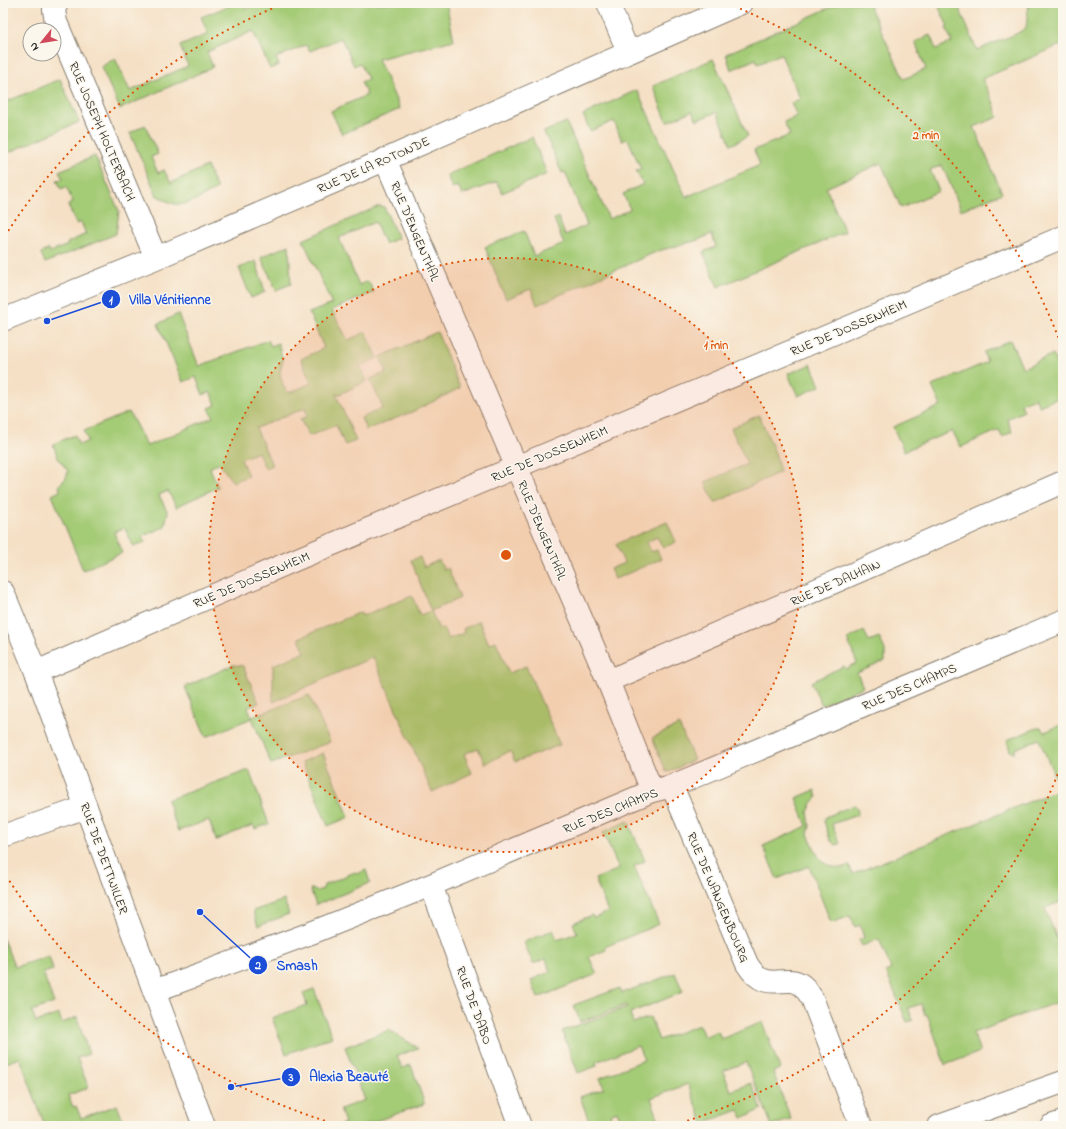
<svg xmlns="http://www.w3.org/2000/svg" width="1066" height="1129" font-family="'Indie Flower',sans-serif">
<rect width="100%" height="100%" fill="#fbf7ec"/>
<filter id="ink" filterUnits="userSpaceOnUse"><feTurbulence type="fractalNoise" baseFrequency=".025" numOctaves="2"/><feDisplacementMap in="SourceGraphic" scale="8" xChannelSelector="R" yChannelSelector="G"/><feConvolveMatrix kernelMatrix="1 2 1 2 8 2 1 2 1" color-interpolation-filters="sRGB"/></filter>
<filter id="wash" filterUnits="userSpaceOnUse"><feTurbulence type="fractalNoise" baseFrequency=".012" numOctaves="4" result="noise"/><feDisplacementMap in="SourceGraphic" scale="16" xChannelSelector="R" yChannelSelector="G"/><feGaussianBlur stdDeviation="0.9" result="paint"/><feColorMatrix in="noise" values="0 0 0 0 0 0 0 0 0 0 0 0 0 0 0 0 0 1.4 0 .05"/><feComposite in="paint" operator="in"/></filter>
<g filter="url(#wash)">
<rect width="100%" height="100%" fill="#f5e0c5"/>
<path fill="#a4cb76" stroke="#607449" d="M 236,3 L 243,3 L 246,9 L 260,3 L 446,3 L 454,40 L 378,59 L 400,109 L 342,134 L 331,111 L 367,95 L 361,82 L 368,79 L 360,63 L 354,66 L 341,38 L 310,51 L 306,45 L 276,58 L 279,65 L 270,69 L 253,31 L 207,52 L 213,67 L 120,109 L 101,67 L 115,58 L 130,91 L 188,66 L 180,46 L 208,34 L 201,17 Z
M 840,3 L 868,3 L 904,79 L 926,69 L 915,42 L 930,35 L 936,49 L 952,42 L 946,28 L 948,27 L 937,3 L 957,3 L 977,50 L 1016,34 L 1026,28 L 1029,3 L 1063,3 L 1063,22 L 1062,22 L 1063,25 L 1063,44 L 982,79 L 993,101 L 998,117 L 974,127 L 1002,193 L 961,210 L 942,165 L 930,170 L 939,191 L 901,208 L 881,163 L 826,188 L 845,232 L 718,287 L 703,252 L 716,247 L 712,234 L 698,240 L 658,251 L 537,305 L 531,289 L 506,299 L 485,247 L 524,231 L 534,256 L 564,244 L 554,219 L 558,217 L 565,235 L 587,225 L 565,172 L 562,173 L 544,132 L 566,122 L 609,219 L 630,209 L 623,194 L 643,184 L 636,171 L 641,169 L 628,139 L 622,141 L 614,121 L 590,131 L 583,115 L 637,90 L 686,197 L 760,165 L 754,150 L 790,135 L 784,122 L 797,116 L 791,103 L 800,99 L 781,54 L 758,64 L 756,59 L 731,70 L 726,54 Z
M 713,59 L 748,136 L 731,145 L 717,112 L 697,120 L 692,111 L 667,122 L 653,86 Z
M 60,79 L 79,122 L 3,155 L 3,103 Z
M 145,125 L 158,154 L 151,157 L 158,173 L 164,170 L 171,183 L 207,166 L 217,189 C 207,194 187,207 175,204 C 169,203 163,198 157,196 L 130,133 Z
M 532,137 L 547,174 L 502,193 L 497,182 L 462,195 L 458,186 L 452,188 L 447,175 Z
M 95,156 L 119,211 L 116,234 L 45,263 L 41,253 L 49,249 L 50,252 L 68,245 L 67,243 L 86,234 L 81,222 L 76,224 L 68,205 L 73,202 L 66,187 L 61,189 L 57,180 L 63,179 L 59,171 Z
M 379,206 L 384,207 L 398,238 L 385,244 L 375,222 L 339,238 L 359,285 L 368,281 L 374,292 L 332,310 L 338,322 L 348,340 L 366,332 L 378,358 L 360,366 L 367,381 L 340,394 L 336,394 L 356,441 L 345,445 L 336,425 L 309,436 L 300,419 L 308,416 L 305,408 L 256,428 L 272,465 L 265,468 L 258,452 L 241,459 L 248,476 L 233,482 C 227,476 224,467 218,463 L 210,468 L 218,487 L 178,506 L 177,508 L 168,491 L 159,495 L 168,513 L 164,527 L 143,536 L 145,542 L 133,546 L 125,528 L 114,532 L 122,553 L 83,570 L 52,495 L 60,491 L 59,485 L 66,478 L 68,471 L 58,458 L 53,444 L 75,435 L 79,445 L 88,441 L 84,431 L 129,412 L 147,446 L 213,417 L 209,408 L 216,405 L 210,392 L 203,395 L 196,377 L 183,382 L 158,324 L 178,314 L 199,366 L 268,340 L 271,346 L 278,343 L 283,360 L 280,373 L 283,385 L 287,392 L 292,392 L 311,383 L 301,359 L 324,348 L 309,313 L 332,304 L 303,240 Z
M 289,245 L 291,284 L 276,290 L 277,292 L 261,257 Z
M 256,261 L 265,292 L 251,298 L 239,268 Z
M 437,332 L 460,388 L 412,412 L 366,430 L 361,418 L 383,408 L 370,379 L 387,372 L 380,357 Z
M 1010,340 L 1023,368 L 1053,354 L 1063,378 L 1063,396 L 1039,406 L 1035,398 L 1021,404 L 1024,411 L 1007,419 L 1012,432 L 1002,437 L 999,430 L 961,447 L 952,431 L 904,451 L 893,427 L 941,406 L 932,386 L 987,362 L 984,352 Z
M 811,364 L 820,386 L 798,396 L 788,374 Z
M 759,415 L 775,453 L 780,472 L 715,503 L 705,482 L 747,464 L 731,428 Z
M 667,522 L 676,542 L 663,548 L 657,537 L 647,542 L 651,552 L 657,550 L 661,559 L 615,579 L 610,569 L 624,563 L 616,544 Z
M 420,557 L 424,567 L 439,560 L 444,570 L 448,568 L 460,598 L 431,611 L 439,629 L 443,628 L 448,639 L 464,633 L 463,629 L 479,621 L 489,644 L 496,641 L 509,673 L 526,666 L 560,745 L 515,762 L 510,751 L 485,764 L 478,748 L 464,754 L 472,773 L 432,792 L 373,657 L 273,702 L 273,665 L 305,652 L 299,638 L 361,612 L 362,616 L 412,596 L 420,615 L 431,611 L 411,560 Z
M 864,631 L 869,641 L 879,637 L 885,650 L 885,661 L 857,673 L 863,687 L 822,705 L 811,682 L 844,666 L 846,669 L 857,663 L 847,639 Z
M 233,665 L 243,666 L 259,703 L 248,707 L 252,717 L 309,695 L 330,742 L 271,764 L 252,718 L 206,737 L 185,687 Z
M 1063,724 L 1063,901 L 1045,908 L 1063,955 L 1063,1000 L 973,1033 L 980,1052 L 945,1065 L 927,1014 L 925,1015 L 921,1004 L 908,1008 L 913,1020 L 907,1022 L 886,972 L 891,969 L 879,939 L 862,946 L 859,940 L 864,938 L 860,925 L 855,927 L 850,916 L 831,923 L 809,866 L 777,879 L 763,846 L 807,826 L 796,798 L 815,790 L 817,798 L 812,803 L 808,812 L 810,826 L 808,834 L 818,856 L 824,863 L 834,867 L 842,868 L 849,865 L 853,874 L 1060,789 L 1039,739 L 1015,749 L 1014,753 L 1010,751 L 1007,740 L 1037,728 L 1041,728 L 1045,732 Z
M 679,725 L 694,760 L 669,772 L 666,771 L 652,738 Z
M 323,753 L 349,817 L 328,826 L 302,762 Z
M 249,770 L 269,824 L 255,829 L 253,825 L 216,840 L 209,820 L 178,831 L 167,800 Z
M 854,805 L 856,806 L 858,811 L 857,815 L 832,824 L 840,844 L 835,845 L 830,840 L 824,821 L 826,817 Z
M 628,821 L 645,861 L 634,866 L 659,924 L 605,947 L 606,950 L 589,957 L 597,974 L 538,998 L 531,980 L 550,972 L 546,959 L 533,964 L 524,942 L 553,930 L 557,940 L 577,933 L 573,923 L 592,915 L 594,918 L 608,912 L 595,879 L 619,869 L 603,832 Z
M 366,870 L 370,883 L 316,905 L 310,889 L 312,889 L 316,891 L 323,889 L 324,885 L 355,872 L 357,874 Z
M 284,900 L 289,914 L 258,926 L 253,911 Z
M 3,939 L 15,967 L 49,956 L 53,970 L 43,973 L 54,1003 L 32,1011 L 36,1022 L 59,1014 L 62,1023 L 77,1017 L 80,1027 L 89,1054 L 77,1058 L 88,1086 L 86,1089 L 68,1095 L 73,1107 L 76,1106 L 81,1118 L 117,1105 L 125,1126 L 45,1126 L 20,1058 L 3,1064 Z
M 675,973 L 683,992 L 630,1013 L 633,1023 L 650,1017 L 659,1040 L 699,1025 L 704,1037 L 718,1031 L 721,1039 L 762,1022 L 779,1066 L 780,1069 L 773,1072 L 791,1119 L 772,1126 L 746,1062 L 723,1071 L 731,1091 L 751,1083 L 762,1109 L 742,1118 L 739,1110 L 703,1123 L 688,1084 L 651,1098 L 661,1126 L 623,1126 L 617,1111 L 610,1114 L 614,1126 L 591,1126 L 580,1097 L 604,1088 L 600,1078 L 644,1060 L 638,1046 L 596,1062 L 597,1066 L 578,1073 L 562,1031 L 627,1007 L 626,1005 L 580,1022 L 574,1005 L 620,988 L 622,993 Z
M 314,989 L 332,1037 L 286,1054 L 272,1018 L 307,1005 L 303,993 Z
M 389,1030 L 418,1048 L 397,1056 L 402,1068 L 411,1065 L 424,1102 L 424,1104 L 362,1126 L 337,1126 L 345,1123 L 340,1109 L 365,1100 L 345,1047 Z"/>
</g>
<g filter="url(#ink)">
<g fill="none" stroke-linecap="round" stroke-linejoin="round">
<defs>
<path id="street" d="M 57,3 L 54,10 L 56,22 L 156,258
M 608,3 L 628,52
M 385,159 L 608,681 L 652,791
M 3,320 L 156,258 L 348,176 L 741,3
M 36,672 L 295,560 L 1063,237
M 608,681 L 1063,482
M 672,786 L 747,964 C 768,998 787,969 805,988 C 808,991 809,995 812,998 L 861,1126
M 3,836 L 86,807
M 431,885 L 520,1126
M 154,991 L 311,933 L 431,885 L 652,791 L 672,786 L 1063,621
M 939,1126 L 1063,1082
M 1051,1126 L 1063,1122"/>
<path id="secondary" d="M 3,592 L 36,672 L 204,1126"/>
</defs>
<use href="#street" stroke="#887e70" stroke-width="24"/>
<use href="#secondary" stroke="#887e70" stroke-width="24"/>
<use href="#street" stroke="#fff" stroke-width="22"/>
<use href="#secondary" stroke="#fff" stroke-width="22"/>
</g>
</g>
<circle cx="506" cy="555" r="297" fill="#de560d" fill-opacity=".12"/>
<g fill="none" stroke="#de560d" stroke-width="2" stroke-dasharray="2 4">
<circle cx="506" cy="555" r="297"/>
<path d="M1062 763A594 594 0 0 1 670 1126M342 1126A594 594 0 0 1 5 874M5 236A594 594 0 0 1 283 4M729 4A594 594 0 0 1 1062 347"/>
</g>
<g text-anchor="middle" stroke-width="3" stroke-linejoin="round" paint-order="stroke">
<g font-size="13" fill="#1c1c1c" stroke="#fbf7ec">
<text transform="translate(103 131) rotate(67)" y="5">RUE JOSEPH HOLTERBACH</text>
<text transform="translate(373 164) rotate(-24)" y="5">RUE DE LA ROTONDE</text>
<text transform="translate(416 231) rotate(67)" y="5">RUE D'ENGENTHAL</text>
<text transform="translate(848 327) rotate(-23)" y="5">RUE DE DOSSENHEIM</text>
<text transform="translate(549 453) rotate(-23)" y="5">RUE DE DOSSENHEIM</text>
<text transform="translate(543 530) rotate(67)" y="5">RUE D'ENGENTHAL</text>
<text transform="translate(251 579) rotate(-23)" y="5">RUE DE DOSSENHEIM</text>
<text transform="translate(835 582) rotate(-24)" y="5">RUE DE DALHAIN</text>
<text transform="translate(909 686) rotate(-23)" y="5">RUE DES CHAMPS</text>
<text transform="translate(610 810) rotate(-22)" y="5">RUE DES CHAMPS</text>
<text transform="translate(105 858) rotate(70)" y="5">RUE DE DETTWILLER</text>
<text transform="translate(719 897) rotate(67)" y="5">RUE DE WANGENBOURG</text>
<text transform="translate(475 1005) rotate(70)" y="5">RUE DE DABO</text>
</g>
</g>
<circle cx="506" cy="555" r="6" fill="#de560d" stroke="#fbf7ec" stroke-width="2"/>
<g font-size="12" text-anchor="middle" font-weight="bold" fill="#de560d" stroke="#fbf7ec" stroke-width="3" stroke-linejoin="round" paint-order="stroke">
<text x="926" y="139">2 min</text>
<text x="716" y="349">1 min</text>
</g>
<path fill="none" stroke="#1d4ed8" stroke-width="1.5" d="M47 321L111 299M200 912L258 965M231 1087L291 1077"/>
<g fill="#1d4ed8" stroke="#fbf7ec" stroke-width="1.5">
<circle cx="47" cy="321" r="4"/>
<circle cx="200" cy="912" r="4"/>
<circle cx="231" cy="1087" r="4"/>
<circle cx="111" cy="299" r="10"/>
<circle cx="258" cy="965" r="10"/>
<circle cx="291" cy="1077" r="10"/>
</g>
<g font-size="12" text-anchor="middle" font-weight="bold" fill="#fff">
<text x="111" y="304">1</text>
<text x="258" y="969">2</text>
<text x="291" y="1081">3</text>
</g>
<g font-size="14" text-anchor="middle" font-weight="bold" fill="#1d4ed8" stroke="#fbf7ec" stroke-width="3" stroke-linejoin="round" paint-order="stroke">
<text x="170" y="304">Villa Vénitienne</text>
<text x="297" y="970">Smash</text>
<text x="349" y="1081">Alexia Beauté</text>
</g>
<rect width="1066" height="1129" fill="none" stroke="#fbf7ec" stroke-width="16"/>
<g transform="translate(42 42) rotate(240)"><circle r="19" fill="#fbf7ec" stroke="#a29f99"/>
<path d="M0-3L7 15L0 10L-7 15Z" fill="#d1495b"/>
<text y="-6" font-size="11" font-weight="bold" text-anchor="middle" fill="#1c1c1c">N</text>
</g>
</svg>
